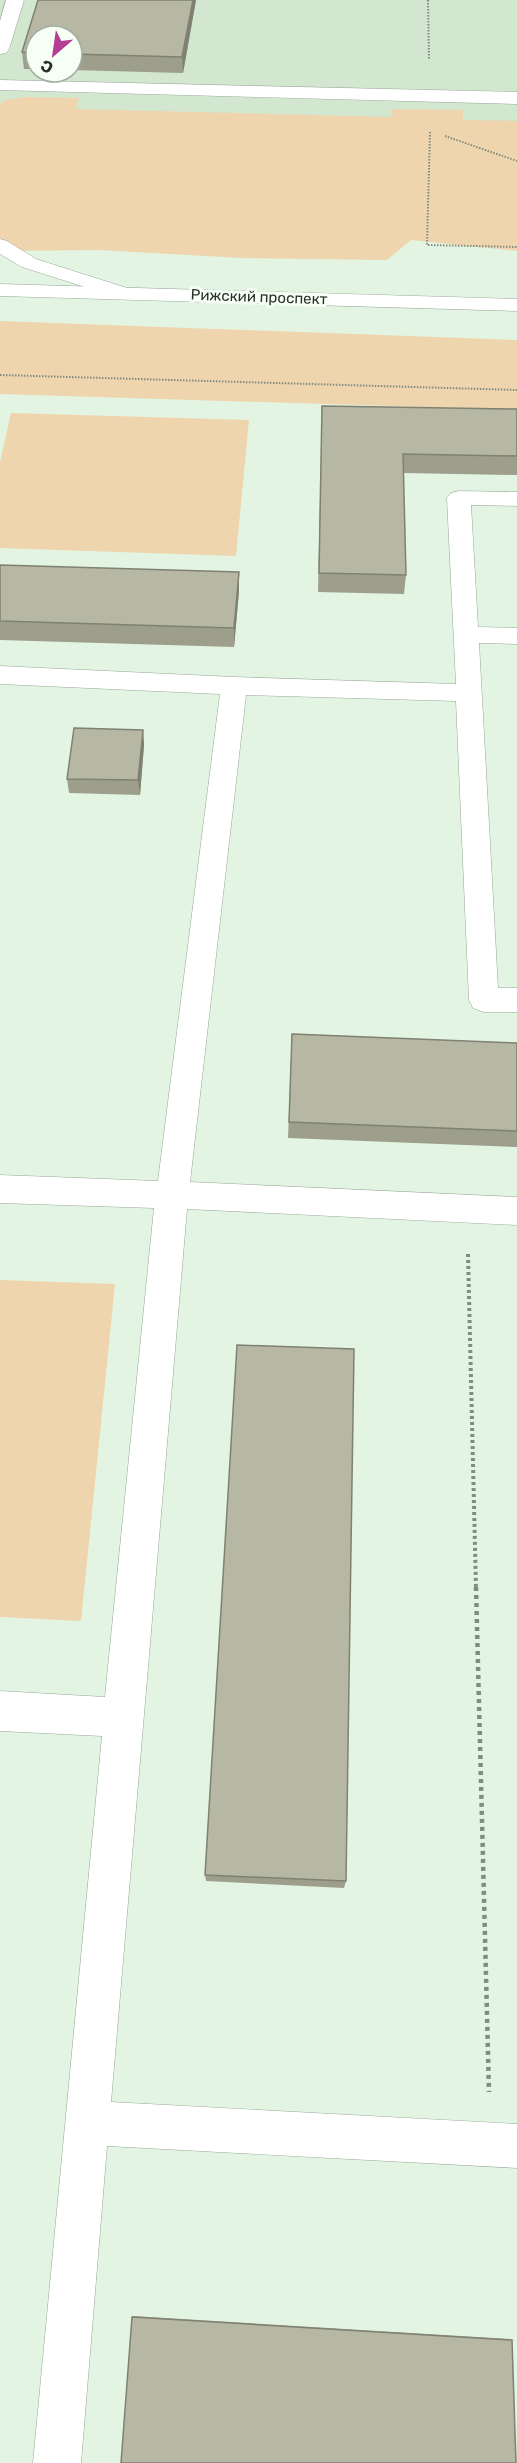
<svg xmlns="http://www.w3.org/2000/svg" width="517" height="2463" font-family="Rubik,sans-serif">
<rect width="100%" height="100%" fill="#e3f4e2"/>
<path fill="#d2e6d0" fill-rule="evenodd" d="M 0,0 L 517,0 L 517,162 L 0,145 ZM 36,36 L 72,36 L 72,72 L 36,72 Z"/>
<path fill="#efd5ae" d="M 25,97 L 79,98 L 76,109 L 391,117 L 392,109 L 463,110 L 463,120 L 517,121 L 517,251 L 411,240 L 387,260 L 242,258 L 100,250 L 0,251 L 0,107 L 2,101 Z
M 0,321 L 517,340 L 517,410 L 0,394 Z
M 11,413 L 249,420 L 236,556 L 0,548 L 0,462 Z
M 0,1280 L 115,1284 L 81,1621 L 0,1617 Z"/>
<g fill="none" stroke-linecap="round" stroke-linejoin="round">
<defs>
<path id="minor" d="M 6,0 L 24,0 L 9,49 L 6,53 L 0,54 L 0,21 Z
M 0,80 L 517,92 L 517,104 L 0,90 Z
M 0,239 L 7,241 L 36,259 L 130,289 L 133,293 L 130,297 L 123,299 L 22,267 L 0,254 Z
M 459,491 L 517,492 L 517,506 L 471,505 L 478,627 L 517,628 L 517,644 L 479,643 L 498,988 L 517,988 L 517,1012 L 484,1012 L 473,1008 L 469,1000 L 456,701 L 246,695 L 190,1182 L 517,1197 L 517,1225 L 187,1209 L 111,2102 L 517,2124 L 517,2168 L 107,2146 L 81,2463 L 33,2463 L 102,1736 L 0,1731 L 0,1691 L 105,1697 L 154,1208 L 0,1203 L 0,1175 L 158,1181 L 220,694 L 0,684 L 0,666 L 234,677 L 456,684 L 447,498 L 451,493 Z"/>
<path id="highway" d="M 0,284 L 517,299 L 517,311 L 0,296 Z"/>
</defs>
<use href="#minor" stroke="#98a797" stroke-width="1"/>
<use href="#highway" stroke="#98a797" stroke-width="1"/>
<path stroke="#818c80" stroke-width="2" stroke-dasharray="1.5 1.5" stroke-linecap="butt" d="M 428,0 L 429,59
M 430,132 L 427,245 L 517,247
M 445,136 L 517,161
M 0,375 L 517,390"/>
<path stroke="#818c80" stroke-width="4" stroke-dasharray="3 3" stroke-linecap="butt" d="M 468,1254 L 476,1588"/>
<path stroke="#818c80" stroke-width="4.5" stroke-dasharray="4 4" stroke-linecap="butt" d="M 476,1587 L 489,2092"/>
<use href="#minor" fill="#fff" fill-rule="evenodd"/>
<use href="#highway" fill="#fff" fill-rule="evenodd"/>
</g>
<path fill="#9d9e8c" d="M 38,0 L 196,0 L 183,73 L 72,70 L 72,36 L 36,36 L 36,69 L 24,69 L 22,52 Z
M 322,406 L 517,409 L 517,475 L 403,473 L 406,575 L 404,594 L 318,592 Z
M 0,565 L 239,591 L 234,647 L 0,640 Z
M 143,730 L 144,745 L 140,795 L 69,793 L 67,779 Z
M 292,1034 L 517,1043 L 517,1147 L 288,1138 Z
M 205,1875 L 346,1881 L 344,1888 L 206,1881 Z
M 133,2316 L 510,2339 L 512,2340 L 132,2317 Z"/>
<path fill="#7f8172" d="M 193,0 L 196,0 L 183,73 L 182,57 Z
M 239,572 L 239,591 L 234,647 L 234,628 Z
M 143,730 L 144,745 L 140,795 L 138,780 Z"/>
<path fill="#b6b8a3" stroke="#7f8172" stroke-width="1.5" d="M 38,0 L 193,0 L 182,57 L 72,54 L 72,36 L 36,36 L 36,53 L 22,52 Z
M 322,406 L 517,409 L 517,456 L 403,454 L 406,575 L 319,573 Z
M 0,565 L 239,572 L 234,628 L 0,621 Z
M 74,728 L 143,730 L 138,780 L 67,779 Z
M 292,1034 L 517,1043 L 517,1131 L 289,1122 Z
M 237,1345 L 354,1349 L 346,1881 L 205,1875 Z
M 132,2317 L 512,2340 L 516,2463 L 121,2463 Z"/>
<g text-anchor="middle" stroke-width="6" stroke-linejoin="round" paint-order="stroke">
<g font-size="15" fill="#2a302a" stroke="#f5fff4">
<text transform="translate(259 297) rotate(2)" y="5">Рижский проспект</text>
</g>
</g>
<g transform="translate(54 54) rotate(209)"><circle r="28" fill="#f5fff4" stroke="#a4aca3" stroke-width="1.5"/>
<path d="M0-4.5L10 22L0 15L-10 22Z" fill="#b53d93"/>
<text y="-9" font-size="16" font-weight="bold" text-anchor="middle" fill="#2a302a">С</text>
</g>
</svg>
